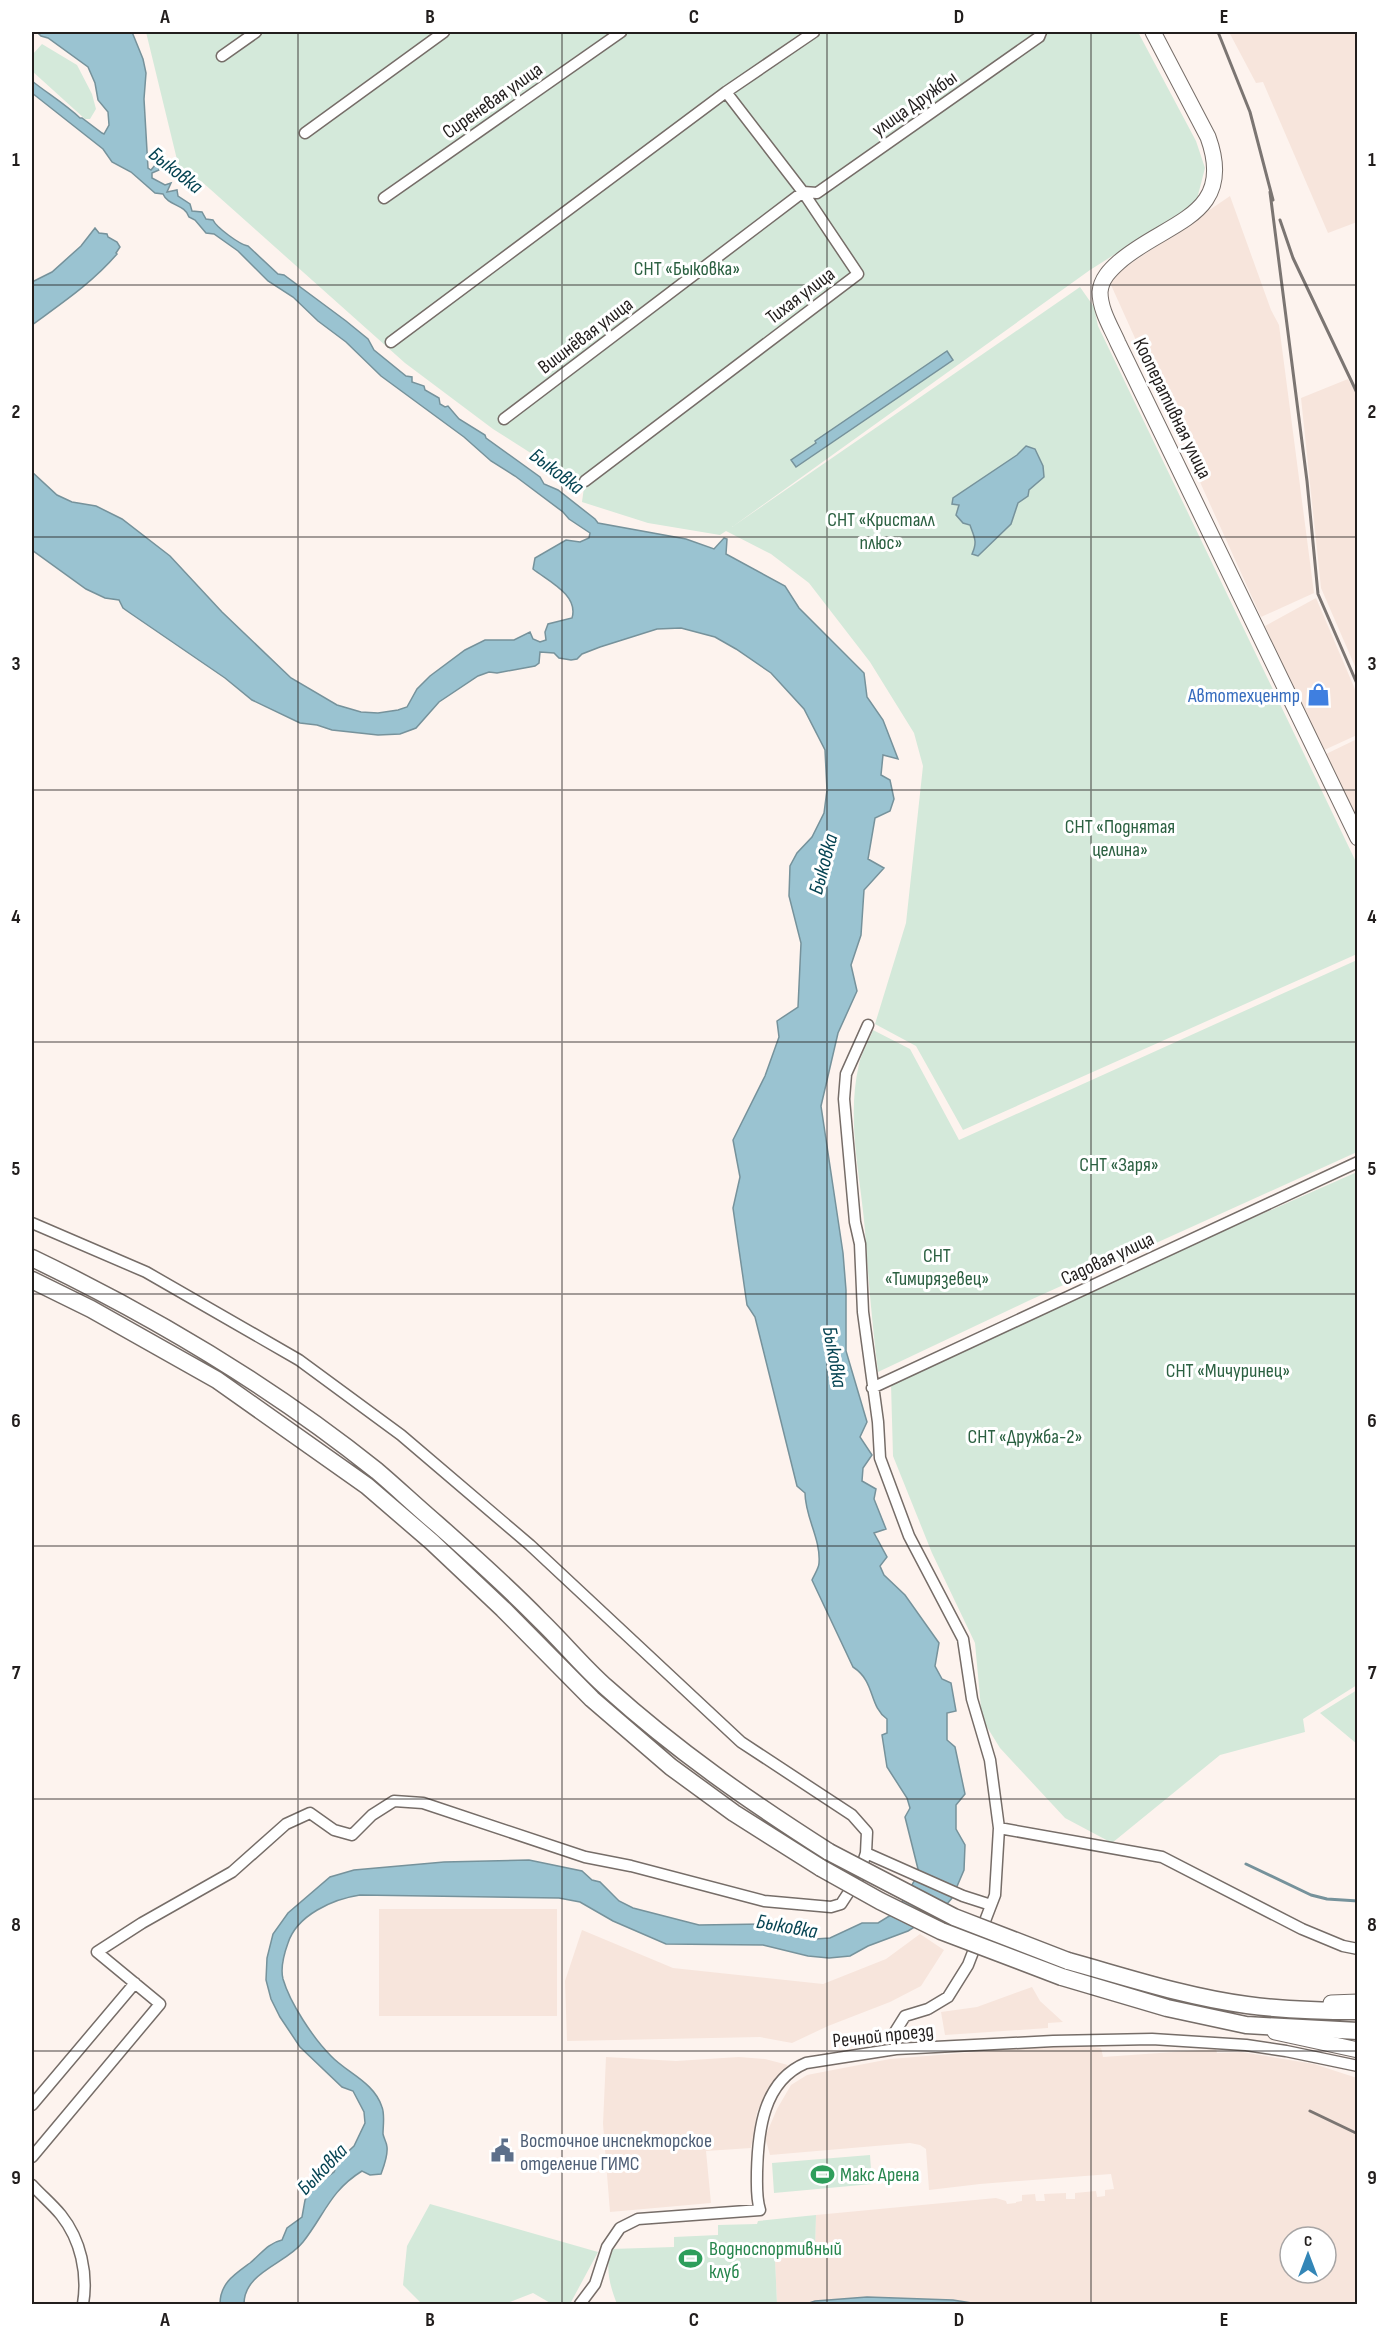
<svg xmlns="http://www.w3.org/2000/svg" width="1389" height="2336" font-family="'Sofia Sans Condensed',sans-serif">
<rect width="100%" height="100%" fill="#fdf3ee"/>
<path fill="#f7e5dc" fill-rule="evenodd" d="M 1229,32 L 1357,32 L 1357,222 L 1328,233 L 1263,82 L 1256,83 Z
M 1230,196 L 1271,310 L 1279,325 L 1314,593 L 1261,617 L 1111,285 L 1114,275 Z
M 1348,379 L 1358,398 L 1357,671 L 1321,588 L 1301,398 Z
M 1316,598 L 1357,694 L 1357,735 L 1322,751 L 1265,626 Z
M 1357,739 L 1357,825 L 1324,755 Z
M 379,1909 L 557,1909 L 557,2016 L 379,2016 Z
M 582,1930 L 673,1968 L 823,1984 L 886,1959 L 920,1934 L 944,1950 L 921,1986 L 890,2002 L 828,2026 L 792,2043 L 760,2037 L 567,2041 L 565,1981 Z
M 1032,1987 L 1040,2001 L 1063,2022 L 1048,2023 L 1048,2028 L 945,2035 L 941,2012 L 977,2007 Z
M 1072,2044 L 1101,2048 L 1103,2057 L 1216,2049 L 1217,2053 L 1241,2052 L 1314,2064 L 1357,2078 L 1357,2304 L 978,2304 L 953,2300 L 867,2297 L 815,2301 L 806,2304 L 777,2304 L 775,2258 L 815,2254 L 816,2215 L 996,2198 L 1006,2201 L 1007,2204 L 1016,2203 L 1016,2202 L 1022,2201 L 1022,2195 L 1035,2194 L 1036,2201 L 1045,2201 L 1044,2194 L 1066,2193 L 1066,2199 L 1075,2199 L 1075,2193 L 1096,2191 L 1097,2197 L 1105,2196 L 1105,2190 L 1114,2189 L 1111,2174 L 980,2184 L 929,2190 L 926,2149 L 920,2145 L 910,2143 L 770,2155 L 765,2137 L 777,2109 L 791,2085 L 807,2075 L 890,2059 ZM 1290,2237 L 1326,2237 L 1326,2273 L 1290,2273 Z
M 606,2057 L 676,2061 L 739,2057 L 765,2059 L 788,2065 L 769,2088 L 757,2112 L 751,2148 L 706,2151 L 711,2203 L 610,2212 L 603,2124 Z"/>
<path fill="#d4e9da" d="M 146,32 L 1138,32 L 1196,141 L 1205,168 L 1196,203 L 1090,270 L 732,527 L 1080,287 L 1094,307 L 1098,326 L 1357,864 L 1357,954 L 963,1130 L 916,1046 L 875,1024 L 906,923 L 923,766 L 914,733 L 870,662 L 809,583 L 771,554 L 726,531 L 720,535 L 648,523 L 582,502 L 584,487 L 493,429 L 405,363 L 201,181 L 180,172 Z
M 42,44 L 77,65 L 92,94 L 96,109 L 90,119 L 85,119 L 32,71 L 32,55 Z
M 1357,960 L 1357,1152 L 1028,1301 L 878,1372 C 873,1330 869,1288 866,1245 C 863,1184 845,1125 859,1064 C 862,1052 869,1041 873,1030 L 910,1049 L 959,1140 Z
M 1357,1172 L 1357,1685 L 1303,1719 L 1305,1732 L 1220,1755 L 1112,1843 L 1065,1818 L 1000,1748 L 982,1719 L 975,1643 L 932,1553 L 893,1456 L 891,1384 L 1054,1306 Z
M 1357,1690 L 1357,1744 L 1320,1713 Z
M 870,2155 L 872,2184 L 774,2193 L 772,2163 Z
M 430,2204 L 598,2252 L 570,2304 L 552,2304 L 533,2293 L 505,2304 L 422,2304 L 403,2285 L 407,2246 Z
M 816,2215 L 815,2254 L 775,2258 L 777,2304 L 617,2304 C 610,2286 605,2269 611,2249 L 674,2247 L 674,2237 L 718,2235 L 718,2225 L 757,2224 L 758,2221 Z"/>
<path fill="#9ac3d1" stroke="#76929b" stroke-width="1.5" d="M 37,32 L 132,32 L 143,59 L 146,73 L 144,99 L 148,168 L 151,170 L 156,164 L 160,166 L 159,170 L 152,173 L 152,178 L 165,185 L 171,183 L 167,192 L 177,190 L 178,196 L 190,204 L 192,211 L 202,212 L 206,219 L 213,220 C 216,227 240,245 248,246 L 278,274 L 284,275 L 346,321 L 368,339 L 374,350 L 406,376 L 412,377 L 412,382 L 424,386 L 425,390 L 439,398 L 440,404 L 445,407 L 448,406 L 459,419 L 485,435 L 486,438 L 540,477 L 544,484 L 558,490 L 595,519 L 598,523 L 686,539 L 714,549 L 724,538 L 727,539 L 726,554 L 785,586 L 799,608 L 864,673 L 867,697 L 883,720 L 898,759 L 883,755 L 881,775 L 890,780 L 894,799 L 890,811 L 875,818 L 868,859 L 884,868 L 864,890 L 861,935 L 851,965 L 857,991 L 838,1033 L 821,1106 L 843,1253 L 846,1290 L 846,1351 L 867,1422 L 860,1437 L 872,1455 L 863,1468 L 862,1481 L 876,1489 L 874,1499 L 886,1529 L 874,1533 L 887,1557 L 880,1566 L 884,1575 L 905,1595 L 939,1643 L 935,1666 L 942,1679 L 951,1683 L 956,1711 L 947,1713 L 947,1740 L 955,1747 L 965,1794 L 956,1805 L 956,1829 L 965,1845 L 964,1870 L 952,1898 L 942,1910 L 908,1931 L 868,1946 L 850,1956 L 829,1958 L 808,1956 L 763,1945 L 666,1944 L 613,1921 L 580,1902 L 559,1898 L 360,1895 C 333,1899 297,1915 288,1943 C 284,1954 280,1967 283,1979 C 290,2003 313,2038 331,2056 C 347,2073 374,2082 382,2107 C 385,2115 383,2125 383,2134 C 384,2139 387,2143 387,2147 C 388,2156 384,2166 381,2174 L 370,2175 L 362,2171 C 330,2191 325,2214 303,2242 C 286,2264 244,2272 244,2304 L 220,2304 C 220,2283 235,2274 250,2263 C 261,2254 268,2243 282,2240 L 287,2228 L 302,2217 L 305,2200 L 315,2186 L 334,2172 L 340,2159 L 354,2146 L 365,2123 L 364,2112 L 353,2091 L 342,2087 L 300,2047 L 280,2017 L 271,1999 L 266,1980 L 267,1958 L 273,1934 L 288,1913 L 330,1877 L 354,1870 L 444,1862 L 529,1860 L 582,1871 L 592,1880 L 600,1882 L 619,1901 L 633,1908 L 699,1925 L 773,1924 L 815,1939 L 830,1938 L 862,1923 L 878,1923 L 896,1912 L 919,1873 L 905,1817 L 910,1808 L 907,1798 L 887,1767 L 882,1735 L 887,1733 L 887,1719 C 868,1705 876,1682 853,1667 L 812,1580 C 814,1575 819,1568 819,1563 C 821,1539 805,1517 805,1493 L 797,1486 L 755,1317 L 747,1305 L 733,1208 L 740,1177 L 733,1140 L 765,1076 L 779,1037 L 777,1021 L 798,1007 L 801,943 L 789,896 L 790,866 L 797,853 L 812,837 L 824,813 L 827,790 L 825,750 L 804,709 L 771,673 L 736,649 L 715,637 L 681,628 L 657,629 L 600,647 L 582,654 L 577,659 L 571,660 L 559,658 L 554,653 L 540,652 L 539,663 L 535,666 L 497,673 L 489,672 L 478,676 L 439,702 L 416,728 L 400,734 L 378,735 L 332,730 L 317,725 L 300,723 L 252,700 L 225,678 L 130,613 L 123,608 L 119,600 L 105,598 L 86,589 L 32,550 L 32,472 L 57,495 L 72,502 L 96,506 L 122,519 L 170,556 L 222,612 L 291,678 L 337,705 L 361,712 L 378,713 L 398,710 L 407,707 L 417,689 L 430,676 L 465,650 L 485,640 L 514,640 L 530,632 L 533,639 L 540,642 L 546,640 L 545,632 L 548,624 L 572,618 C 579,595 548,581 533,569 L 535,558 L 566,540 L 580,542 L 589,538 L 590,533 L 569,519 L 563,512 L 515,476 L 491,461 L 464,437 L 381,376 L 346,342 L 318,321 L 293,297 L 268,281 L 238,251 L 214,234 L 206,233 L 195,220 L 189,217 C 185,204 168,206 163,194 L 155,193 L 131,172 L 112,162 L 103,149 L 32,93 L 32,81 C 47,93 65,104 80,118 L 82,118 L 102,133 L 104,134 L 109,125 L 108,112 L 98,100 L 95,83 L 88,67 L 48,38 L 41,36 Z
M 95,228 L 99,233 L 107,234 L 108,237 L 117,242 L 120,247 L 116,253 L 117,254 C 92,283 62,303 32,325 L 32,282 L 52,272 L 81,246 Z
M 947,351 L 953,360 L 796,467 L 791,460 L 816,443 L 815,441 Z
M 1026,446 L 1035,449 L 1043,466 L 1044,477 L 1029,490 L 1028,496 L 1018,503 L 1011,524 L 978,556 L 972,554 C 978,541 974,537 970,525 L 963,523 L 956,515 L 959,505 L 952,504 L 953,498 L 1017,455 Z
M 867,2297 L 953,2300 L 978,2304 L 806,2304 L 815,2301 Z"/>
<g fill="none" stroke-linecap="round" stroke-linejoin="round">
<path stroke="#76929b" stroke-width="3" d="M 1246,1864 L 1311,1895 L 1327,1899 L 1358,1901"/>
<defs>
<path id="minor" d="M 222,56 L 256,32
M 305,133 L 444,32
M 384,198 L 621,32
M 391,342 L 726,92 L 814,32
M 504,419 L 803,192 L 817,193 L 1039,37 L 1041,32
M 585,481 L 858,274 L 803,192 L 726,92
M 868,1025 L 846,1074 L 844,1099 L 855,1222 L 860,1244 L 863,1312 L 878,1422 L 880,1458 L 909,1536 L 963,1639 L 972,1699 L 990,1760 L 999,1828 L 995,1895 L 968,1965 L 948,1997 L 928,2009 L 905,2016 L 895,2032 L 896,2049
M 32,1223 L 146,1272 L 299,1360 L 401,1435 L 530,1545 L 741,1742 L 852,1815 L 867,1832 L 866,1853 L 858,1878 L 841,1904 L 831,1907 L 764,1901 L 631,1866 L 585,1857 L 423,1803 L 394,1801 L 372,1815 L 352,1835 L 334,1830 L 310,1813 L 286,1824 L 232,1872 L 142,1923 L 97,1952 L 160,2004 L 32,2157
M 872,1388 L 1358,1162
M 999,1828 L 1162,1857 L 1302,1929 L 1343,1946 L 1358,1949
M 866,1853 L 963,1896 L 991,1905
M 32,2105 L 135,1983
M 32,2185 C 41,2195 52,2204 61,2215 C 81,2240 88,2274 83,2304
M 580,2304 L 595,2284 L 607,2247 L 620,2228 L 638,2219 L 760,2210 C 756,2198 757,2185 757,2172 C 758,2131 763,2081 806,2063 L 896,2049 L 1053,2041 L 1152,2039 L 1246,2045 L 1286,2051 L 1358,2066"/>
<path id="secondary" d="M 1153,32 L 1208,137 C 1237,217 1166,221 1119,262 C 1110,270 1101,279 1100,292 C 1100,310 1111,327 1118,343 L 1358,838
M 1331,2003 L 1358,2002
M 1275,2032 L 1358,2050"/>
<path id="primary" d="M 32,1258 C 153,1316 271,1386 377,1471 C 397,1488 417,1507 437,1524 C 472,1555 507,1586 540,1620 C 563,1642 583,1667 607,1688 C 677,1751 749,1801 829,1852
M 32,1280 L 91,1309 L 217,1380 L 367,1486 L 432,1542 L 503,1609 L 592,1699 L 671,1767 L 734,1813 L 821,1868
M 1068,1961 C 1126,1977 1186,1997 1247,2005 C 1283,2010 1321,2011 1358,2011
M 1062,1977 L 1167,2008 L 1246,2025 L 1358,2031"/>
</defs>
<use href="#minor" stroke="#766d68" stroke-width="13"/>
<use href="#secondary" stroke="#766d68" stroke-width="17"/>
<use href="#primary" stroke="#766d68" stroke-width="19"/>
<use href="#minor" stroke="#fff" stroke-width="10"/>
<use href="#secondary" stroke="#fff" stroke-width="15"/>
<use href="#primary" stroke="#fff" stroke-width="16"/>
<path stroke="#7b7572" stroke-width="3" d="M 1218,32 L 1250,112 L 1273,200
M 1270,192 L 1307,481 L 1318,594 L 1358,686
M 1280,220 L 1293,258 L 1358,395
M 1310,2111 L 1358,2134"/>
<defs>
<path id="primary-bridge" d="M 829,1852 L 954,1917 L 1068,1961
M 821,1868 L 880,1901 L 941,1931 L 1062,1977"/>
</defs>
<use href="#primary-bridge" stroke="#766d68" stroke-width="19" stroke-linecap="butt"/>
<use href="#primary-bridge" stroke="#fff" stroke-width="16"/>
</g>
<path fill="none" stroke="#221e1d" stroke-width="1.5" stroke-opacity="0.55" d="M 298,32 L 298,2304M 562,32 L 562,2304M 827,32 L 827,2304M 1091,32 L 1091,2304M 32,285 L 1358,285M 32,537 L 1358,537M 32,790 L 1358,790M 32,1042 L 1358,1042M 32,1294 L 1358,1294M 32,1546 L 1358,1546M 32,1799 L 1358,1799M 32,2051 L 1358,2051"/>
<defs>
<symbol id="shop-bare" viewBox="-9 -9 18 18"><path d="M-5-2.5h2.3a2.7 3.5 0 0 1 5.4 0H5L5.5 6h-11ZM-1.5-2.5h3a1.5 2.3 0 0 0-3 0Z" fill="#3f7fe0" stroke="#fff" stroke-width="2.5" paint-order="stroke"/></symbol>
<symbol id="civic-bare" viewBox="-9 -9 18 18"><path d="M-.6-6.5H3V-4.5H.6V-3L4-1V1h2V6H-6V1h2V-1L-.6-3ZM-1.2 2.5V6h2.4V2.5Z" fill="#5c6f8a" stroke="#fff" stroke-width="2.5" paint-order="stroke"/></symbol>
<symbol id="stadium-bare" viewBox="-9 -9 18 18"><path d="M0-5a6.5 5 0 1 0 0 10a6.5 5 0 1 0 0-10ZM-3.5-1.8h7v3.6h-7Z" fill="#2e9e5b" stroke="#fff" stroke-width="2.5" paint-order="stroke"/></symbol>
</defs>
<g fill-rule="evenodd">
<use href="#shop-bare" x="1302" y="678" width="33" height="33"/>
<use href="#civic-bare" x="486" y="2134" width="33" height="33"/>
<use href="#stadium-bare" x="806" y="2158" width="33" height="33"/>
<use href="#stadium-bare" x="674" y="2242" width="33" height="33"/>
</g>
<g text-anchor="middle" stroke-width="6" stroke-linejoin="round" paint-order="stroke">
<g font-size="20" fill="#221e1d" stroke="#fff">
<text transform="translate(492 100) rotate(-35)" y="7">Сиреневая улица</text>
<text transform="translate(914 103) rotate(-35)" y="7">улица Дружбы</text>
<text transform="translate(800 295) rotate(-37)" y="7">Тихая улица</text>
<text transform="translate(585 335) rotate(-37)" y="7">Вишнёвая улица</text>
<text transform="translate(1173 408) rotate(64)" y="7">Кооперативная улица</text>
<text transform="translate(1107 1258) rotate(-25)" y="7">Садовая улица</text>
<text transform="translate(883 2035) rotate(-6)" y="7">Речной проезд</text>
</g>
<g font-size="20" fill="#2b6041" stroke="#fff">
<text x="687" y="275">СНТ «Быковка»</text>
<text x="881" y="526">СНТ «Кристалл<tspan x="881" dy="23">плюс»</tspan></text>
<text x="1120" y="833">СНТ «Поднятая<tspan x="1120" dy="23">целина»</tspan></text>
<text x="1119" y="1171">СНТ «Заря»</text>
<text x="937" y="1262">СНТ<tspan x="937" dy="23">«Тимирязевец»</tspan></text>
<text x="1228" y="1377">СНТ «Мичуринец»</text>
<text x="1025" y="1443">СНТ «Дружба-2»</text>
</g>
<g font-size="20" fill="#366cbe" stroke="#fff" text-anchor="end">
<text x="1300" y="702">Автотехцентр</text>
</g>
<g font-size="20" fill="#4e5e75" stroke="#fff" text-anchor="start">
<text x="520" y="2147">Восточное инспекторское<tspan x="520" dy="23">отделение ГИМС</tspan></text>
</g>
<g font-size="20" fill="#27864d" stroke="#fff" text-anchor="start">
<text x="840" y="2181">Макс Арена</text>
<text x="709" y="2255">Водноспортивный<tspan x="709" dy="23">клуб</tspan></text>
</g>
<g font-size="21" font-style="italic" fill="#064453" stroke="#fff">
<text transform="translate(176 170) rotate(38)" y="7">Быковка</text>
<text transform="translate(557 471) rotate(37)" y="7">Быковка</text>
<text transform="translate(823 864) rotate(-75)" y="7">Быковка</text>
<text transform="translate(835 1357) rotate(80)" y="7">Быковка</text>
<text transform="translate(787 1926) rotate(10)" y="7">Быковка</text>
<text transform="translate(322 2169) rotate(-46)" y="7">Быковка</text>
</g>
</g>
<rect width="1389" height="2336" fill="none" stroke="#ffffff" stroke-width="66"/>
<g transform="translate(1308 2255)"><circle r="28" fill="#ffffff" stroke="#a7a5a5" stroke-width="1.5"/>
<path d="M0-4.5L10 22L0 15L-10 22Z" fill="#3386b7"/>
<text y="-9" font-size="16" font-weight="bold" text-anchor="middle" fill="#221e1d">С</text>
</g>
<rect x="33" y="33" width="1323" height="2270" fill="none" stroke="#221e1d" stroke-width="2"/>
<g font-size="20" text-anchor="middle" font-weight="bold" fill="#221e1d">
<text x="165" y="23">A</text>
<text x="430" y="23">B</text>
<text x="694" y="23">C</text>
<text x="959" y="23">D</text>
<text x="1224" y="23">E</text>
<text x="16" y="166">1</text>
<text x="1372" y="166">1</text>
<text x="16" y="418">2</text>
<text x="1372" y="418">2</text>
<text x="16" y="670">3</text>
<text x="1372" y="670">3</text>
<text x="16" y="923">4</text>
<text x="1372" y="923">4</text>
<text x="16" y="1175">5</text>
<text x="1372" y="1175">5</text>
<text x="16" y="1427">6</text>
<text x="1372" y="1427">6</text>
<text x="16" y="1679">7</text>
<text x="1372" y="1679">7</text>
<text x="16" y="1931">8</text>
<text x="1372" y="1931">8</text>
<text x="16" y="2184">9</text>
<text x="1372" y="2184">9</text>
<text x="165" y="2326">A</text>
<text x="430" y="2326">B</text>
<text x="694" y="2326">C</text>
<text x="959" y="2326">D</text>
<text x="1224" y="2326">E</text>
</g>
</svg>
